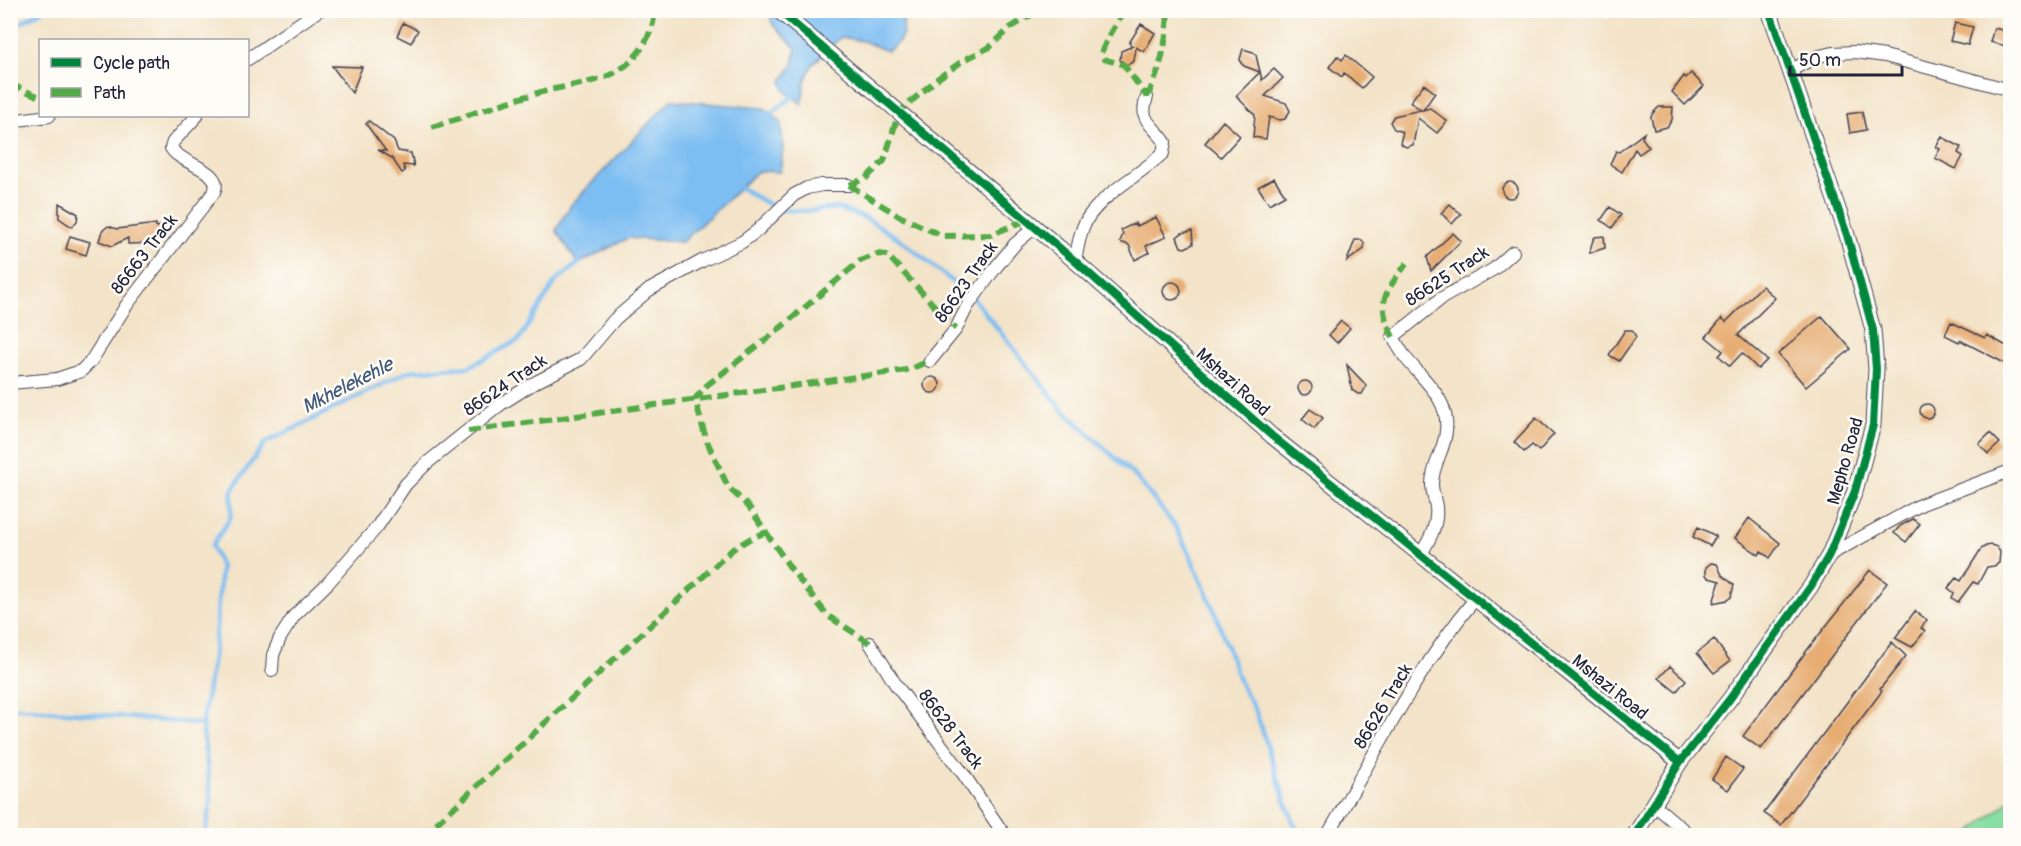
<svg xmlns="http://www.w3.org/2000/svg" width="2021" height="846" font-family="Pangolin,sans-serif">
<rect width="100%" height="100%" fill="#fdfcf7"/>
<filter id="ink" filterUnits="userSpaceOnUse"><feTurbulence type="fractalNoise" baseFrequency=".0167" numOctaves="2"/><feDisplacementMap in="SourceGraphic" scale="12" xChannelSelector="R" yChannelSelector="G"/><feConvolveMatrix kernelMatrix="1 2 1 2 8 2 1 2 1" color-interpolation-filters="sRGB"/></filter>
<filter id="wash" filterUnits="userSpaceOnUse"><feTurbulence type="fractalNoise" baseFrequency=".008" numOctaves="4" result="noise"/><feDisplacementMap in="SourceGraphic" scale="24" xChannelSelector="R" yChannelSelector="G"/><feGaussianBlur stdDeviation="1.35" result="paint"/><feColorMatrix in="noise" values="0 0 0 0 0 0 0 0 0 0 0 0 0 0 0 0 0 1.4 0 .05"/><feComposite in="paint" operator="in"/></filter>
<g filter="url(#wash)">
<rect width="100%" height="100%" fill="#f3e3c8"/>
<path fill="#87dea2" stroke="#54806e" stroke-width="1.5" d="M 2010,800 L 2010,835 L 1967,835 Z"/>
<path fill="#7dbef2" stroke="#507096" stroke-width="1.5" d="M 768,10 L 903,11 C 904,32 906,39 887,51 L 863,41 L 841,37 L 812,65 L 805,81 L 802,104 L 785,91 L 782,81 L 793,65 L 796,48 L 773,25 Z
M 671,100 L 764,108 L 781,122 L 783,148 L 780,172 L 758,171 L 682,242 L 628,238 L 578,264 L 556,230 L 571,205 Z"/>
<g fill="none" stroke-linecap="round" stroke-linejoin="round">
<path stroke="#7dbef2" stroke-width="4.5" d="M 10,29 L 43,10
M 767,117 L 792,97
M 736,185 L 778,210 L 809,211 L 836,208 L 864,217 L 901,240 L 973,298 L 1063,410 L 1136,477 L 1175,526 L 1191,557 L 1216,615 L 1240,683 L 1256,712 L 1286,803 L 1299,836
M 10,707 L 202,724
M 205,836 L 211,799 L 202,724 L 214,651 L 221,567 L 212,546 L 231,517 L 232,490 L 265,443 L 409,371 L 469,367 L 519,340 L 556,281 L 580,262"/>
</g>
<g id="blocks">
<path fill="#e7ad73" d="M 403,23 L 418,30 L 411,43 L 397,36 Z
M 1955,23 L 1973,27 L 1968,45 L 1950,41 Z
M 1141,24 L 1155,33 L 1144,52 L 1136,47 L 1134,61 L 1127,65 L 1120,60 L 1121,51 L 1133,46 L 1129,43 Z
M 1994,28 L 2010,32 L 2006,46 L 1990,42 Z
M 1243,49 L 1253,52 L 1256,55 L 1260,72 L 1244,66 L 1241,63 L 1240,59 Z
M 1346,55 L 1372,77 L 1362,88 L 1344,73 L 1342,77 L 1329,67 L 1337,56 L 1342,60 Z
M 332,66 L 362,67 L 352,93 Z
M 1274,69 L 1283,78 L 1265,96 L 1286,103 L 1290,111 L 1285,119 L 1280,120 L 1269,117 L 1266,139 L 1253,137 L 1255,115 L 1236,96 L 1260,72 L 1262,80 Z
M 1691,73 L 1704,86 L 1685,105 L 1672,92 L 1684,76 L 1686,78 Z
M 1424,84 L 1435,93 L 1423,110 L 1430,108 L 1447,121 L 1437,133 L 1418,118 L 1413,145 L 1406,147 L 1400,143 L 1403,132 L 1394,129 L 1390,122 L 1394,116 L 1421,110 L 1410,102 Z
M 1659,107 L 1673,107 L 1672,120 L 1667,127 L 1654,130 L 1651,117 L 1653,113 Z
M 1862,112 L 1866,130 L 1850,133 L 1847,114 Z
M 369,121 L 394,141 L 398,151 L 411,153 L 414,166 L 403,165 L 405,171 L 402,173 L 392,158 L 378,150 L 386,151 L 366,124 Z
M 1223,121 L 1240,136 L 1221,157 L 1205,143 Z
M 1644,133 L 1642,138 L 1649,147 L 1639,154 L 1635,149 L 1622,172 L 1610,164 L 1616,151 L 1619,152 Z
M 1942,137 L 1961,147 L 1958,153 L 1963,156 L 1956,169 L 1935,158 L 1940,149 L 1936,147 Z
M 1274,178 L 1285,195 L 1269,204 L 1258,187 Z
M1502 190a8 8 0 1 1 16 0a8 8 0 1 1-16 0Z
M 59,203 L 78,214 L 77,221 L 72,227 L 59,218 Z
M 1450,204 L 1461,214 L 1452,224 L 1441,213 Z
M 1610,207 L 1621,215 L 1612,228 L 1601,220 Z
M 1156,217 L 1166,237 L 1146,246 L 1149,253 L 1135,260 L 1129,245 L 1120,242 L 1123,234 L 1121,230 L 1135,223 L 1137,226 Z
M 156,224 L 156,227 L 161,226 L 161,238 L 157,239 L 157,243 L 128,244 L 128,238 L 112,246 L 99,241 L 102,231 L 108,226 L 117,229 Z
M 1192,231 L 1193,244 L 1185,248 L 1181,247 L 1177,237 L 1182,233 Z
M 1453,233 L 1461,241 L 1431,271 L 1427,257 Z
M 70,236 L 90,242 L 86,255 L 66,249 Z
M 1604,236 L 1605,248 L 1589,253 L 1593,240 L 1595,237 Z
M 1355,240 L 1362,240 L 1364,243 L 1364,249 L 1347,261 Z
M1163 291a9 9 0 1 1 18 0a9 9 0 1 1-18 0Z
M 1762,286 L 1775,298 L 1738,335 L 1767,360 L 1758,369 L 1742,353 L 1730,366 L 1719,356 L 1723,351 L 1706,337 L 1722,318 L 1726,322 Z
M 1822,316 L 1851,349 L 1806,387 L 1778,354 Z
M 1341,321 L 1350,328 L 1337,343 L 1329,335 Z
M 1951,322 L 1985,338 L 1987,335 L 2010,348 L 2010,366 L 1960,340 L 1959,342 L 1945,335 Z
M 1625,330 L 1632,330 L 1636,337 L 1619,361 L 1609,355 Z
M 1347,365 L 1365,384 L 1366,387 L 1362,394 L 1358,394 L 1352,390 Z
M924 385a8 8 0 1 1 16 0a8 8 0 1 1-16 0Z
M1298 388a7 7 0 1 1 14 0a7 7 0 1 1-14 0Z
M1920 411a7 7 0 1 1 14 0a7 7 0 1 1-14 0Z
M 1310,409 L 1323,418 L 1314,429 L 1302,419 Z
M 1536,418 L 1554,434 L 1539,451 L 1532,445 L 1524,452 L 1514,442 Z
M 1990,433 L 2000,443 L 1988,454 L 1979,444 Z
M 1749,518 L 1780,543 L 1770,558 L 1761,551 L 1759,555 L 1735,538 Z
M 1913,519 L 1920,524 L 1906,542 L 1894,533 L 1900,526 Z
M 1698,527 L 1716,536 L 1710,546 L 1693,537 Z
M 1991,545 L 1997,547 L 2000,552 L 1999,563 L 1994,566 L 1987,567 L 1978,584 L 1973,582 L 1958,602 L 1952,598 L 1954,593 L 1948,588 L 1956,578 L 1961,581 L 1981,549 L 1986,546 Z
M 1711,563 L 1717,564 L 1722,575 L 1734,585 L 1731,597 L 1727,600 L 1713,603 L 1720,581 L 1709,578 L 1706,575 L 1706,567 Z
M 1870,570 L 1887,583 L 1761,749 L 1743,736 L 1808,649 Z
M 1915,611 L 1927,620 L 1921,628 L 1925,631 L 1912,647 L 1895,638 Z
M 1714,639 L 1730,661 L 1714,673 L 1697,653 Z
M 1892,642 L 1906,656 L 1880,689 L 1882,691 L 1781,825 L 1764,813 Z
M 1670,666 L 1686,680 L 1676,692 L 1659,678 Z
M 1726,757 L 1743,769 L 1728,790 L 1712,779 Z"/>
</g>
</g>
<g filter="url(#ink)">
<use href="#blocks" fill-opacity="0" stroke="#413f50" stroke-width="1.5"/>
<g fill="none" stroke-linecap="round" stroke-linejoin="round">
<defs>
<path id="minor" d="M 248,59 L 319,10
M 1789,71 L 1819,56 L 1833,53 L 1855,52 L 1885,56 L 2010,90
M 10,121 L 49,116
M 1075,261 C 1078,247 1080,228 1089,216 C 1108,190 1140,175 1163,153 L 1165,142 C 1153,124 1138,122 1147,97
M 930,361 L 956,329 L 967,307 L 996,267 L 1015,244 L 1035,227
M 10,383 L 57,379 L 81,371 L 91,361 L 126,306 L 214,192 C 225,170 181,165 171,148 L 173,142 L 197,116
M 1421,554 C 1430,539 1438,525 1436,507 C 1435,499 1432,492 1432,484 C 1432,465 1445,449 1446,431 C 1450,399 1423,380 1405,357 C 1401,351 1397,344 1393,337 L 1442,298 L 1494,269 L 1513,252
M 1829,555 L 1922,504 L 2010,471
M 870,643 L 896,685 L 964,775 L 1005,836
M 272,670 L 273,655 L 280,638 L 294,616 L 328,583 L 377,527 L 406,484 L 427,463 L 501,404 L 534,383 L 581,359 L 615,319 L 649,290 L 702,261 L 742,242 L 758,230 L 794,195 L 807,188 L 822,185 L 849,185
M 1653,804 L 1691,836
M 1327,836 C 1374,756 1416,670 1475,599"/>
<path id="tertiary" d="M 778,10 L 1075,261 L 1272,436 L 1680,762
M 1634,836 L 1680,762 L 1729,700 L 1811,586 L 1829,555 L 1855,491 L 1873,425 L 1876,369 L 1873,330 L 1864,297 L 1847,235 L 1769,10"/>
</defs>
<use href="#minor" stroke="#413f50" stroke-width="14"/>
<use href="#tertiary" stroke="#413f50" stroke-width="17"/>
<use href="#minor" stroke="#fff" stroke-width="12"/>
<use href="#tertiary" stroke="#fff" stroke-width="15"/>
<path stroke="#53aa46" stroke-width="6" stroke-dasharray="12 6" stroke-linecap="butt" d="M 1124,10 L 1109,35 L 1101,53 L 1104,59 L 1124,65 L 1147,97
M 10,84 L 40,97
M 1147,97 C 1161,69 1167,42 1168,10
M 432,127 C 466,116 500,104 534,94 C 573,82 615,87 641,49 C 649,37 654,25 655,10
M 849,185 L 866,178 L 884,161 L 899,112 L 937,79 L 964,60 L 990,47 L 1010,28 L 1039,10
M 849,185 L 899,216 L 943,236 L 990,235 L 1026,220
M 1393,337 C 1375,301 1385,293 1407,263
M 468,431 L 907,370 L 930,361
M 870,643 L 828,616 L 791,569 L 749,507 L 728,487 L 706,439 L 695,399 L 706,386 L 778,330 L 860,261 L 877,254 L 887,255 L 956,329
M 423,836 L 733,549 L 751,538 L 767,532"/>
<defs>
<path id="cycleway" d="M 778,10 L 1075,261 L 1272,436 L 1680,762
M 1634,836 L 1680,762 L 1729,700 L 1811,586 L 1829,555 L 1855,491 L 1873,425 L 1876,369 L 1873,330 L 1864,297 L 1847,235 L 1769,10"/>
</defs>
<use href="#cycleway" stroke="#fdfcf7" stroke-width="11"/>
<use href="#cycleway" stroke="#00873e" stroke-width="8"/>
</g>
</g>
<g text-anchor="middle" stroke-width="5" stroke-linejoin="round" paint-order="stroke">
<g font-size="18" fill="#22223b" stroke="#fdfcf7">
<text transform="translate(144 254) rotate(-52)" y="6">86663 Track</text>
<text transform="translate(1447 276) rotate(-33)" y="6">86625 Track</text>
<text transform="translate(966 282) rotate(-55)" y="6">86623 Track</text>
<text transform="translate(1233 382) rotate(42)" y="6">Mshazi Road</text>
<text transform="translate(505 385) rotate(-34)" y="6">86624 Track</text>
<text transform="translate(1845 461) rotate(-74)" y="6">Mepho Road</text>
<text transform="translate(1610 687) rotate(39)" y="6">Mshazi Road</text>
<text transform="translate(1383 706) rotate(-59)" y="6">86626 Track</text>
<text transform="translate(951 729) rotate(53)" y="6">86628 Track</text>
</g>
<g font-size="20" font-style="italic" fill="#42597b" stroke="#fdfcf7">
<text transform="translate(347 385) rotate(-27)" y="7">Mkhelekehle</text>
</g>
</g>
<rect width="2021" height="846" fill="none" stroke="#fdfcf7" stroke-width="36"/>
<rect x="39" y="39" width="210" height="78" fill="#fdfcf7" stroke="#a5a5ac" stroke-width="1.5"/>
<rect x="51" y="58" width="30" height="9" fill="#00873e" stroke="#a5a5ac" stroke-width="1.5"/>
<text x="93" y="69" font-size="18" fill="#22223b">Cycle path</text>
<rect x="51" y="88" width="30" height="9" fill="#53aa46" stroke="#a5a5ac" stroke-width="1.5"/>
<text x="93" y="99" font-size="18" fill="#22223b">Path</text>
<path d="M1790 66v9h112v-9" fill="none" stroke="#22223b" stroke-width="3"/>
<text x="1799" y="66" font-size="18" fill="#22223b" stroke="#fdfcf7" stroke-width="4.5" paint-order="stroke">50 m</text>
</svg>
